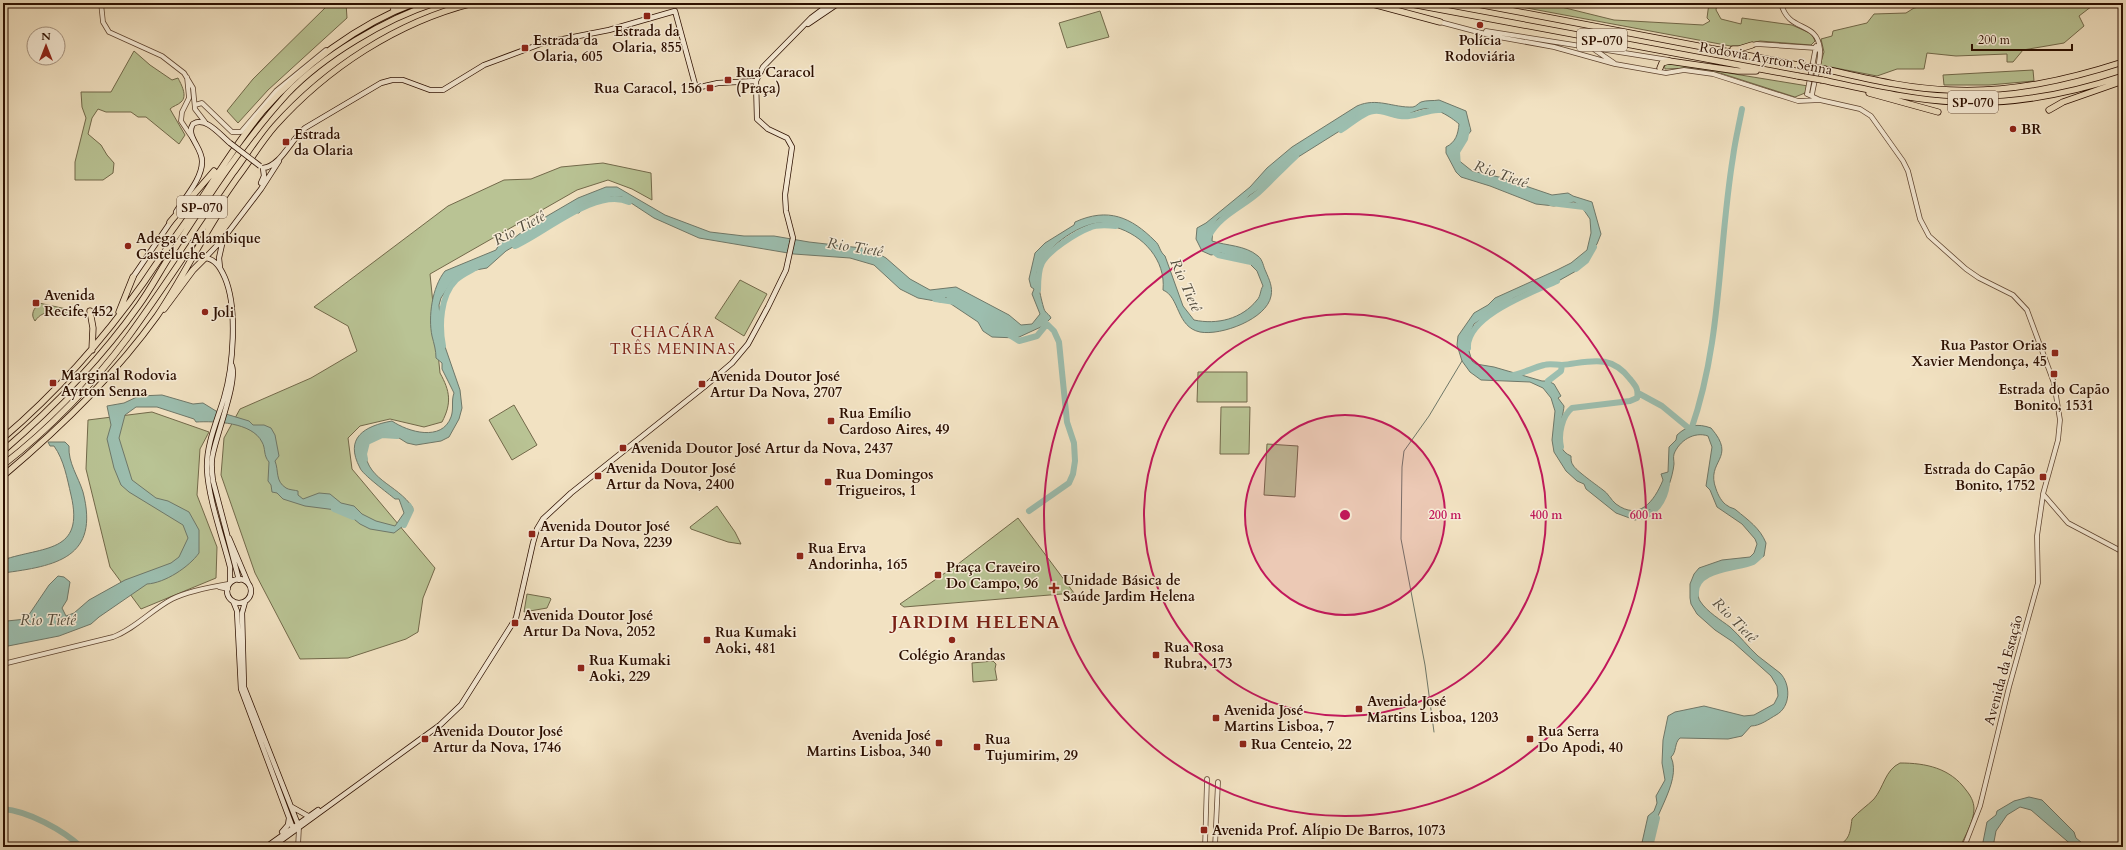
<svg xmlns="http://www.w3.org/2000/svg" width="2126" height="850" font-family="Cardo,serif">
<rect width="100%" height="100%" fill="#f2e2c2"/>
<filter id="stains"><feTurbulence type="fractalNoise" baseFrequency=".005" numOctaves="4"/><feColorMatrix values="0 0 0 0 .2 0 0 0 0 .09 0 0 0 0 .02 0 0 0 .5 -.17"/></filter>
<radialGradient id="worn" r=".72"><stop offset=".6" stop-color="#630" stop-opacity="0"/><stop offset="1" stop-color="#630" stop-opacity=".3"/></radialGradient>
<path fill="#b9c394" stroke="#72694a" d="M 330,3 L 346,3 L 347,18 L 268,90 L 238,123 L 227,111 L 253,79 Z
M 1500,3 L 1545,3 L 1614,20 L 1703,25 L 1710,21 L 1707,18 L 1709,3 L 1717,3 L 1716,10 L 1721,19 L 1741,24 L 1742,18 L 1792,25 L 1812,34 L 1815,41 L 1811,45 L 1760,41 L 1736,47 Z
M 1939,3 L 2096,3 L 2079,16 L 2084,26 L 2064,43 L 2023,50 L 2013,62 L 2007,62 L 2007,54 L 1956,56 L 1927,53 L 1924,69 L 1897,69 L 1877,76 L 1820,65 L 1824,52 L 1821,39 L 1832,36 L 1833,31 L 1867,23 L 1874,14 L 1906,13 L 1914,8 Z
M 1100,11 L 1109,37 L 1067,48 L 1059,23 Z
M 134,51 L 150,65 L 172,80 L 178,78 C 181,84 188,96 181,102 C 178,105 173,106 170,109 L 185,135 L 179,144 L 146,117 L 138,117 L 131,112 L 106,112 L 98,109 L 92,118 L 88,134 L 101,145 L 107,155 L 114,163 L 113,173 L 103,180 L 75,180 L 75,162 L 86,118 L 82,107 L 81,92 L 111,92 Z
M 1667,63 L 1808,86 L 1805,93 L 1795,97 L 1720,73 L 1689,68 L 1665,69 L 1664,64 Z
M 2033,70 L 2034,81 L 1989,85 L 1944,85 L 1943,75 Z
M 603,163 L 651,173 L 652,200 L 632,189 L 608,180 L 577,190 L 430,274 L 440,373 C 450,391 452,403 442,422 L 424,427 L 390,419 L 360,426 L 348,438 L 352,469 L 435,568 L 423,598 L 418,632 L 406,639 L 348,658 L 300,659 L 255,573 L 221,475 L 224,438 L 240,409 L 311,378 L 357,351 L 348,326 L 314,307 L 448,206 L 504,180 L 531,179 L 561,167 Z
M 740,280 L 767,294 L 744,336 L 715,318 Z
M 39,303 L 71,310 L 71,312 L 69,314 C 55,314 44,308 35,321 C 30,314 34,309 39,303 Z
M 1198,372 L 1247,372 L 1247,402 L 1197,402 Z
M 514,405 L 537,445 L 512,460 L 489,420 Z
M 1221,407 L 1250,407 L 1249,454 L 1220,454 Z
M 152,412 L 209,432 L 200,449 L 197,495 L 217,547 L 216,578 L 141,609 L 110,567 L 86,469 L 88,420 Z
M 1267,444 L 1298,446 L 1295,497 L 1264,495 Z
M 717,506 L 735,532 L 741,544 L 728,542 L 691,529 L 690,527 Z
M 1018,518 L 1074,593 L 904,607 L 900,604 L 958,564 Z
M 527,594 L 550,598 L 551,599 L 547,608 L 524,612 Z
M 993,661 L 996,664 L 995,669 L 997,680 L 973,682 L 972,663 Z
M 1900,763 C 1926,763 1950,768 1966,790 C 1970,795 1974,801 1974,809 C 1974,821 1965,836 1960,847 L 1837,847 C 1850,839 1850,833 1852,819 C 1859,811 1867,806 1874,799 C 1884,787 1885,770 1900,763 Z"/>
<path fill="#9cbeaf" stroke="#6f7869" d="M 1439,100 L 1466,111 L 1471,131 L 1457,148 L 1457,159 L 1472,171 L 1499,177 L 1552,195 L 1568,193 L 1573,196 L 1592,202 L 1601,234 L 1597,244 L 1576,271 L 1553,284 L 1545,284 L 1514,298 L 1474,324 L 1469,337 L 1469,351 L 1472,361 L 1476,364 L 1494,367 L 1542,381 L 1548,381 L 1554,384 L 1561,396 L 1558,398 L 1564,406 C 1563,420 1551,448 1571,456 C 1571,459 1571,463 1573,465 C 1575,470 1598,486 1603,490 C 1608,493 1611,500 1616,504 C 1639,521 1654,502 1663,480 L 1661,474 L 1668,472 L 1669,447 L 1676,440 L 1677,435 C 1688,425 1697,423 1711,428 C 1738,459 1705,460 1716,489 C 1718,495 1722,503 1728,506 C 1730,508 1734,508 1736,510 C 1748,520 1760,528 1766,543 L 1764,556 C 1750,566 1700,567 1698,586 C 1697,590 1698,598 1700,601 C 1707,612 1721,620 1730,627 C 1740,636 1748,647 1758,656 C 1765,662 1773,667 1780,673 C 1791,684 1791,707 1776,715 C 1769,719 1760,726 1751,726 L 1742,736 L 1728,739 L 1680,738 C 1674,743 1677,752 1671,757 C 1683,783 1648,821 1650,847 L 1641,847 L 1648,816 L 1654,811 L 1657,803 L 1656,796 L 1665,780 L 1662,763 L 1663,740 L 1668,716 L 1675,712 L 1704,706 L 1744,716 L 1754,715 L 1774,704 L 1778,696 L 1777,686 L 1771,676 L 1733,642 L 1715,630 L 1697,614 L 1691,604 L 1690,598 L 1690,584 L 1694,574 L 1699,568 L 1722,560 L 1750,557 L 1754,553 L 1757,544 L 1755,539 L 1742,524 L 1717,507 L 1710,490 L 1706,486 L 1712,447 L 1708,436 C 1694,431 1679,441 1674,454 C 1673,458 1674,460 1674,464 C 1673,476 1665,500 1657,509 L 1649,510 L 1646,517 L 1635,520 L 1616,513 L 1586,489 L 1584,484 L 1577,481 L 1566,471 L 1554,452 L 1552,440 L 1555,411 L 1551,398 L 1543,388 L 1530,382 L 1481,380 L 1470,372 L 1462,361 L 1457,345 L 1458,336 L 1474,313 L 1488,305 L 1495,298 L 1557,270 L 1571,263 L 1587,250 L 1591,233 L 1590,219 L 1581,206 L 1574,202 L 1554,206 L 1536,204 L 1490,186 L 1461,177 L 1456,172 L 1446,153 L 1446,147 C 1456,142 1458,134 1459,124 C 1451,117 1434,106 1423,109 C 1404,113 1400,125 1380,109 L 1359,117 L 1346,127 L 1287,164 L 1265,185 L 1249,196 L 1240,206 L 1218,219 L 1213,227 L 1212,241 C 1227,246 1245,245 1258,256 C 1263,260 1263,266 1266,272 C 1269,279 1273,287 1271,296 C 1267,319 1221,336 1200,332 C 1176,327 1180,297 1163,290 C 1166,260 1143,235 1115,227 C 1111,226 1105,223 1101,223 C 1078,223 1040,251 1037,273 C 1036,276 1043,309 1045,311 C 1047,314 1050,315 1051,318 L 1043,326 L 1017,338 L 992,337 L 983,331 L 978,322 L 948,302 L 946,297 L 941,302 L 918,298 L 900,289 L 874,265 L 850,258 L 794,254 L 699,238 L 654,218 L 622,197 L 611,197 L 603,201 L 590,202 L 579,213 L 572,212 L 506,251 L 487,268 L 470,271 L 453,280 L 441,298 L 439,305 L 442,338 L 460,390 L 462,408 L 459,419 L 449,437 L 441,441 L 416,445 L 407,443 L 399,438 L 383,435 L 373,437 L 365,445 C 363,480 397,483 413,508 L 407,519 L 407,523 L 394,533 L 370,529 L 360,524 L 344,511 L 305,506 L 283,499 L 277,493 L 272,492 L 271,485 L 268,481 L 269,462 C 263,455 266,449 262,442 C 252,422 215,421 196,422 L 194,419 L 157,407 L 136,407 L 125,415 L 119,438 L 132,480 L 156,498 L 168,501 L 189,512 L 199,530 L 199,553 C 189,567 165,583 147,584 L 99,617 L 91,624 L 59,636 L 3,647 L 3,626 L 7,621 L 26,619 L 49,585 L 58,576 L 64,577 L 70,582 L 67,600 L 62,608 L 66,616 L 74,613 L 89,600 L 125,580 L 171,563 L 179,557 L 188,538 L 183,525 L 129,492 L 121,485 L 114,468 L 107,439 L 111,425 L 107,406 L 124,403 L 139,396 L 162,395 L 193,404 L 203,403 L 216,411 L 249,421 L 253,425 L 264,425 L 271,428 L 275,435 L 279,456 L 275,461 C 279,471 275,481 286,488 C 289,490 295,490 298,491 L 298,495 L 303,499 L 319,493 L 330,494 L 341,503 L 354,506 L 362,514 L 376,521 L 395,526 L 404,513 L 399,499 L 395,499 C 389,494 362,474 360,468 C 344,438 364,426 392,421 C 408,432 442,442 451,417 C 454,409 451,401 454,393 L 442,369 L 442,363 L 436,358 C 436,350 434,344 432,336 C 428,317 432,287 445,271 L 496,250 L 501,241 L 514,238 L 530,226 L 578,198 L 606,187 L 617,187 L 665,215 L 710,232 L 744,236 L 774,236 L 809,242 L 870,249 L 886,258 L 910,279 L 930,290 L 956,287 L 1009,315 L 1021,325 L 1032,324 L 1040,314 L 1032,294 L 1034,289 L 1031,287 L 1029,279 L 1035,253 L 1045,243 L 1074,225 L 1075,222 C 1108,207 1131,217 1155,241 C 1160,245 1159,251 1165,256 L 1183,306 L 1194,320 C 1217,325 1242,319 1257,300 C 1261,296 1260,290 1263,286 L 1257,271 L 1249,263 L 1221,253 L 1211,255 L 1202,251 L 1196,239 L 1197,228 L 1206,223 L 1250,187 L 1267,168 L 1292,147 L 1357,106 C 1377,97 1393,108 1413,107 C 1417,106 1417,104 1421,102 C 1426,100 1434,101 1439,100 Z
M 48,442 L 65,442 L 69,446 C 68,463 78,476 83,492 C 100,558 56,566 3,573 L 3,560 C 43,546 85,554 71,495 C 67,478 64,460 54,446 L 50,446 Z
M 2029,797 L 2042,800 L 2074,832 L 2076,838 L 2087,847 L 2074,847 L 2031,810 L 2020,807 L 2007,815 L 1996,831 L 1993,847 L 1982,847 L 1987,822 L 1996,815 L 1997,811 L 2014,801 Z"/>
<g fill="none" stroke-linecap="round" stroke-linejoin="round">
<path stroke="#6f7869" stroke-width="1" d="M 1434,732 L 1425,665 L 1401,539 L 1402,467 L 1404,451 L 1429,416 L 1462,361"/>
<path stroke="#9cbeaf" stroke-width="6" d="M 1341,130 C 1351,124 1366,109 1379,111 C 1389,112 1398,118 1409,116 C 1420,115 1429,109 1440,110
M 1458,167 L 1457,152 L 1465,139 L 1467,129
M 1551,203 L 1584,207 L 1588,210
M 1209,236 C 1219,216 1242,207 1258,193 C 1271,181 1283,168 1296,156
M 515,246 C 545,233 596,187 629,202
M 1209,248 L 1218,255 L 1251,262
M 1576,269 L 1586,261 L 1594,247
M 1038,290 C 1038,281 1038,271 1042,263 C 1048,251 1076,233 1089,228 C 1097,224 1107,225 1116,226
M 935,299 L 955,302
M 1008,334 L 1019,341 L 1037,336 L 1046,325 L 1044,316
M 443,346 C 439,326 440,296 456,280 C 461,275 470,271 477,267
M 1468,348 C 1466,316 1533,292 1557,281
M 1508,376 C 1520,375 1532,368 1544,365 C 1550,363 1556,365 1562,365 C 1590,362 1610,353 1630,379 C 1635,385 1639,389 1637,398 L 1630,401 L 1572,408 C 1562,416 1558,434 1561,447
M 1548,381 L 1561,371 L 1562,365
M 1638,393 L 1662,406 L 1691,430 C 1722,342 1718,248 1733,157 C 1735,141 1739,125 1742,109
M 365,459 L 364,454 L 367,442 L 382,435 L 397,436
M 334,509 L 353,517
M 1029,511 L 1069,483 L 1073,474 L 1075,461 L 1074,443 L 1067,422 L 1059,342 L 1054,331 L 1047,324
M 1638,517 C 1655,516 1665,500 1667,484
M 404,525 L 411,510 L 409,506
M 1696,595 C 1693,568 1738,569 1753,562 C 1755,561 1758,558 1760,556
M 3,809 C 28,811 63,830 81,847
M 1650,847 L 1657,818"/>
<defs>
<path id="tertiary" d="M 101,3 L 103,22 L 109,32 L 162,56 L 184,73 L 193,88 L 195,109 L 205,122
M 1781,3 C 1788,33 1817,20 1820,49 C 1821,64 1814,80 1812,95
M 393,9 L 407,3
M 1440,22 L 1493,36 L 1554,47 L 1615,64 L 1666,73 L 1684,70 L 1713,74 L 1798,101 L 1820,100
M 1486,31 L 1669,60
M 1752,45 L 1757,44 L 1816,48 L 1820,51
M 1595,50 L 1614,63
M 187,77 L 189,98 L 182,112 L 181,121 L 193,139
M 1807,94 L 1820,100 L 1860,109 L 1871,116 L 1903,161 L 1908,171 L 1920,219 L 1929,236 L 1966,269 L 1979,278 L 2013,295 L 2027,310 L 2054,383 L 2060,420 L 2058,440 L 2043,494 L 2068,523 L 2123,552
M 1807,94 L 1816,46
M 195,105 L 202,103 L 232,132 L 241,132 L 276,91 L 326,50
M 219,587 L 228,589
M 3,664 L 113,637 C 135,629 151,610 172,599 C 188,591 210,587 228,584
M 298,847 L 299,827
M 1205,847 L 1207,779
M 1215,847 L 1218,782
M 1964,847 L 1980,806 L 2009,687 L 2038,583 L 2037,536 L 2043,495"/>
<path id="secondary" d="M 808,24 L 839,3
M 263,168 C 281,166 291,139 305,128 L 381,83 L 392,80 L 403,80 L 430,90 L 443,90 L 484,65 L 543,43 L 609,30 L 675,11 L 696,88 L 718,83 L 756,81
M 261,183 L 264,176 L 263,168
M 176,212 C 185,197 202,179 202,162 C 203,148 185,136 193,124 C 206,116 220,135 230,143
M 205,258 C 216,259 221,269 225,278 C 238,309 233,367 224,398 C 217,421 206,445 207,469 C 208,497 223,539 230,567 L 230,582
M 205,258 L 223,239 L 261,189 L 279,161
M 220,268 L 219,258 L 223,240
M 133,277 L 172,220
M 231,364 C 240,377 214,440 212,459 C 211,467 212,474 213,481 L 239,580
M 229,538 L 248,583
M227 591a12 12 0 1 1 24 0a12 12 0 1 1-24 0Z
M 233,601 L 237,611 L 241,689 L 294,831
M 245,602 L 242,613 L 244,687 L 299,827
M 292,807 L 308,816
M 282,832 L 288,825 L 289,818
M 266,847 L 318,810
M 272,847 L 440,725 L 461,705 L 516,618 L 533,543 L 537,529 L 543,519 L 571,493 L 704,387 L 732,363 L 748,344 L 768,307 L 786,270 L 793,238 L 786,211 L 785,195 L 792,147 L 787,138 L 768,129 L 757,119 L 756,81 L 763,67 L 811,18 L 831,3"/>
<path id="motorway" d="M 1369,3 L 1440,22
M 1406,3 L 1798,76
M 1472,3 L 1803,66
M 1733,49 L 1739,49 L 1752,45
M 1660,68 L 1662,63 L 1669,61 L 1738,71 L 1756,71
M 1824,69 C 1865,78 1908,89 1950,90 C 2010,93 2067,80 2123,62
M 1822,80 C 1866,89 1911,100 1956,102 C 2014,105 2069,94 2123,76
M 1869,93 L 1938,112
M 2049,110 L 2063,102 L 2123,81
M 170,222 L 214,171
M 164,309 L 193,270 L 205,258
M 90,311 L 93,328 L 92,350
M 119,312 L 133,277
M 3,438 C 57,392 103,340 144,282 C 158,261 173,240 187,220 C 212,184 234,146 262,112 C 302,66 358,24 415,3
M 3,451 C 54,407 100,360 139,305 C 152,287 162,267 175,248 C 209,195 244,141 287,94 C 323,56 385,19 435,3
M 3,465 C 49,429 93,384 128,337 C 166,285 200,231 237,178 C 250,161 261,142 275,126 C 327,68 397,22 473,3
M 3,476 C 59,429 114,376 157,316 C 179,284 197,247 218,214 L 221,204"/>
</defs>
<use href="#tertiary" stroke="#5e4430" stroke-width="5.5"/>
<use href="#secondary" stroke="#2c0f00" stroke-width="6"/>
<use href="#motorway" stroke="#2c0f00" stroke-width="7"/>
<use href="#tertiary" stroke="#f7ecd7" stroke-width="4"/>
<use href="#secondary" stroke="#f7ecd7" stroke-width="4.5"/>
<use href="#motorway" stroke="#f2e2c2" stroke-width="5.5"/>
<defs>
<path id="secondary-bridge" d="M 230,143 L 260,166"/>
<path id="motorway-bridge" d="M 1803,66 L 1824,69
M 1798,76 L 1822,80"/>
</defs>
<use href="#secondary-bridge" stroke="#2c0f00" stroke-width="6" stroke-linecap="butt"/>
<use href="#motorway-bridge" stroke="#2c0f00" stroke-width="7" stroke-linecap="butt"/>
<use href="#secondary-bridge" stroke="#f7ecd7" stroke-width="4.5"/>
<use href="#motorway-bridge" stroke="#f2e2c2" stroke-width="5.5"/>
</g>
<circle cx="1345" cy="515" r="100" fill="#c2185b" fill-opacity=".12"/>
<g fill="none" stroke="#c2185b" stroke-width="2">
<circle cx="1345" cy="515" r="100"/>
<circle cx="1345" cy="515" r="201"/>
<circle cx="1345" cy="515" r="301"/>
</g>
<g fill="#8f2418" stroke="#f7ecd7" stroke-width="1.5">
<rect x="643" y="12" width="8" height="8" rx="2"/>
<circle cx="1480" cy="25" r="4"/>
<rect x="521" y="44" width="8" height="8" rx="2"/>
<rect x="724" y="76" width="8" height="8" rx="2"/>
<rect x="706" y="84" width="8" height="8" rx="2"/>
<circle cx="2013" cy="129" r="4"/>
<rect x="282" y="138" width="8" height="8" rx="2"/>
<circle cx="128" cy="246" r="4"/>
<rect x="32" y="299" width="8" height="8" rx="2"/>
<circle cx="205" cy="312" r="4"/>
<rect x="2051" y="349" width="8" height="8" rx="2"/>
<rect x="2050" y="370" width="8" height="8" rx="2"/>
<rect x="49" y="379" width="8" height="8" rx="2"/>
<rect x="698" y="380" width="8" height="8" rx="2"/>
<rect x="827" y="417" width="8" height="8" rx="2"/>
<rect x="619" y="444" width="8" height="8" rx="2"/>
<rect x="594" y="472" width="8" height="8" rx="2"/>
<rect x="2039" y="473" width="8" height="8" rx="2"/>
<rect x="824" y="478" width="8" height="8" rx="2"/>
<rect x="528" y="530" width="8" height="8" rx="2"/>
<rect x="796" y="552" width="8" height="8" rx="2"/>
<rect x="934" y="571" width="8" height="8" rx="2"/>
<path d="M1052 582h4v4h4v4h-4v4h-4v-4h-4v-4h4z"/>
<rect x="511" y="619" width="8" height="8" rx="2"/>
<rect x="703" y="636" width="8" height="8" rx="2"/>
<circle cx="952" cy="640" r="4"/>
<rect x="1152" y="651" width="8" height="8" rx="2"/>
<rect x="577" y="664" width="8" height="8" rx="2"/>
<rect x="1355" y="705" width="8" height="8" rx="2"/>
<rect x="1212" y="714" width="8" height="8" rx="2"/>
<rect x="421" y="735" width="8" height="8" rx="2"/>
<rect x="1526" y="735" width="8" height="8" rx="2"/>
<rect x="935" y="739" width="8" height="8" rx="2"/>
<rect x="1239" y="740" width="8" height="8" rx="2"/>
<rect x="973" y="743" width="8" height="8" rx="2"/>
<rect x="1200" y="826" width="8" height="8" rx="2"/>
</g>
<g text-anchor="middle" stroke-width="3" stroke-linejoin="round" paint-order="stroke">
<g fill="#f7ecd7" stroke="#695140" stroke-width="1">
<rect x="1577" y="29" width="50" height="22" rx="3"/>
<rect x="1948" y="91" width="50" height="22" rx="3"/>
<rect x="177" y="196" width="50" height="22" rx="3"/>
</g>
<g font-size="13" font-weight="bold" fill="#2c0f00">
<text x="1602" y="45">SP-070</text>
<text x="1973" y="107">SP-070</text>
<text x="202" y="212">SP-070</text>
</g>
<g font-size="14" font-weight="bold" fill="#2c0f00" stroke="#f7ecd7" text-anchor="start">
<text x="647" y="36" text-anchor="middle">Estrada da<tspan x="647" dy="16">Olaria, 855</tspan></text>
<text x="533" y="45">Estrada da<tspan x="533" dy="16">Olaria, 605</tspan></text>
<text x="1480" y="45" text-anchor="middle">Polícia<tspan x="1480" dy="16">Rodoviária</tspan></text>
<text x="736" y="77">Rua Caracol<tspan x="736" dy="16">(Praça)</tspan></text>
<text x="702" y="93" text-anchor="end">Rua Caracol, 156</text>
<text x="2021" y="134">BR</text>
<text x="294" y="139">Estrada<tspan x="294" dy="16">da Olaria</tspan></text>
<text x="136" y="243">Adega e Alambique<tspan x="136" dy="16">Casteluche</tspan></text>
<text x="44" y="300">Avenida<tspan x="44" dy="16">Recife, 452</tspan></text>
<text x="213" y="317">Joli</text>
<text x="2047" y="350" text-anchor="end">Rua Pastor Orias<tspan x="2047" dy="16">Xavier Mendonça, 45</tspan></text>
<text x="61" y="380">Marginal Rodovia<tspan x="61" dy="16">Ayrton Senna</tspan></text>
<text x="710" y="381">Avenida Doutor José<tspan x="710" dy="16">Artur Da Nova, 2707</tspan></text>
<text x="2054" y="394" text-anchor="middle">Estrada do Capão<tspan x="2054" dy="16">Bonito, 1531</tspan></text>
<text x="839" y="418">Rua Emílio<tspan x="839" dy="16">Cardoso Aires, 49</tspan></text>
<text x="631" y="453">Avenida Doutor José Artur da Nova, 2437</text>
<text x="606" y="473">Avenida Doutor José<tspan x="606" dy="16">Artur da Nova, 2400</tspan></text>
<text x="2035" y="474" text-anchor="end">Estrada do Capão<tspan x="2035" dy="16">Bonito, 1752</tspan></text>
<text x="836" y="479">Rua Domingos<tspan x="836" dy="16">Trigueiros, 1</tspan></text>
<text x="540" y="531">Avenida Doutor José<tspan x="540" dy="16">Artur Da Nova, 2239</tspan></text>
<text x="808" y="553">Rua Erva<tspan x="808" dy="16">Andorinha, 165</tspan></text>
<text x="946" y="572">Praça Craveiro<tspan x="946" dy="16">Do Campo, 96</tspan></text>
<text x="1063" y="585">Unidade Básica de<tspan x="1063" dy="16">Saúde Jardim Helena</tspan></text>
<text x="523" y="620">Avenida Doutor José<tspan x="523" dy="16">Artur Da Nova, 2052</tspan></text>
<text x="715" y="637">Rua Kumaki<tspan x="715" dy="16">Aoki, 481</tspan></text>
<text x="1164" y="652">Rua Rosa<tspan x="1164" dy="16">Rubra, 173</tspan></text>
<text x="952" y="660" text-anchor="middle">Colégio Arandas</text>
<text x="589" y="665">Rua Kumaki<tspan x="589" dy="16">Aoki, 229</tspan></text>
<text x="1367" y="706">Avenida José<tspan x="1367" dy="16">Martins Lisboa, 1203</tspan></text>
<text x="1224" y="715">Avenida José<tspan x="1224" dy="16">Martins Lisboa, 7</tspan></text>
<text x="433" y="736">Avenida Doutor José<tspan x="433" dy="16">Artur da Nova, 1746</tspan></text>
<text x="1538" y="736">Rua Serra<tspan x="1538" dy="16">Do Apodi, 40</tspan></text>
<text x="931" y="740" text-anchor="end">Avenida José<tspan x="931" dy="16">Martins Lisboa, 340</tspan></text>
<text x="985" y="744">Rua<tspan x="985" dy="16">Tujumirim, 29</tspan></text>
<text x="1251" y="749">Rua Centeio, 22</text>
<text x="1212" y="835">Avenida Prof. Alípio De Barros, 1073</text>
</g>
<g font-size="14" fill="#2c0f00" stroke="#f7ecd7">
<text transform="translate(1766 58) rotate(10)" y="5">Rodovia Ayrton Senna</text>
<text transform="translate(2003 670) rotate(-75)" y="5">Avenida da Estação</text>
</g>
<g font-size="15" font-style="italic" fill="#534c3d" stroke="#f7ecd7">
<text transform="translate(1501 174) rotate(19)" y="5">Rio Tietê</text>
<text transform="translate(519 228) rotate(-28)" y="5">Rio Tietê</text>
<text transform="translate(855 247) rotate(9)" y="5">Rio Tietê</text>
<text transform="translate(1186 285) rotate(66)" y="5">Rio Tietê</text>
<text x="48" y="625">Rio Tietê</text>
<text transform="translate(1735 620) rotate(45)" y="5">Rio Tietê</text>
</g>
<g font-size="15" letter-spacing="1" fill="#7a1f14" stroke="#f7ecd7">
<text x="673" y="337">CHACÁRA<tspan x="673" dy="17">TRÊS MENINAS</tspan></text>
</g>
<g font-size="18" font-weight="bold" letter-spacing="1" fill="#7a1f14" stroke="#f7ecd7">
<text x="976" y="628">JARDIM HELENA</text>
</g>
</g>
<circle cx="1345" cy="515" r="6" fill="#c2185b" stroke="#f7ecd7" stroke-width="2"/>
<g font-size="12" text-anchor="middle" font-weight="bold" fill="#c2185b" stroke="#f7ecd7" stroke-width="3" stroke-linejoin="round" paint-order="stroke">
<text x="1445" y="519">200 m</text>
<text x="1546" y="519">400 m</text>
<text x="1646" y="519">600 m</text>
</g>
<rect width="2126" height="850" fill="none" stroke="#f2e2c2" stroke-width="16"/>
<rect x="4" y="4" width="2118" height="842" fill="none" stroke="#2c0f00" stroke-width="2"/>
<rect x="8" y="8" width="2110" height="834" fill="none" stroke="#2c0f00"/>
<g transform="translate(46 46)"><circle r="19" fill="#f7ecd7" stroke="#a69481"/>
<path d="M0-3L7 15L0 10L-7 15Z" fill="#8f2418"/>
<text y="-6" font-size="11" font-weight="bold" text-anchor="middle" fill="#2c0f00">N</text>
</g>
<path d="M1972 44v6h100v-6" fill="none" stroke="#2c0f00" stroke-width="2"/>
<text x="1978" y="44" font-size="12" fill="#2c0f00" stroke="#f7ecd7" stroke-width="3" paint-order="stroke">200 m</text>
<rect width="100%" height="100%" filter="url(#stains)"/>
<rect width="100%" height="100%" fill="url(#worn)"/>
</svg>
